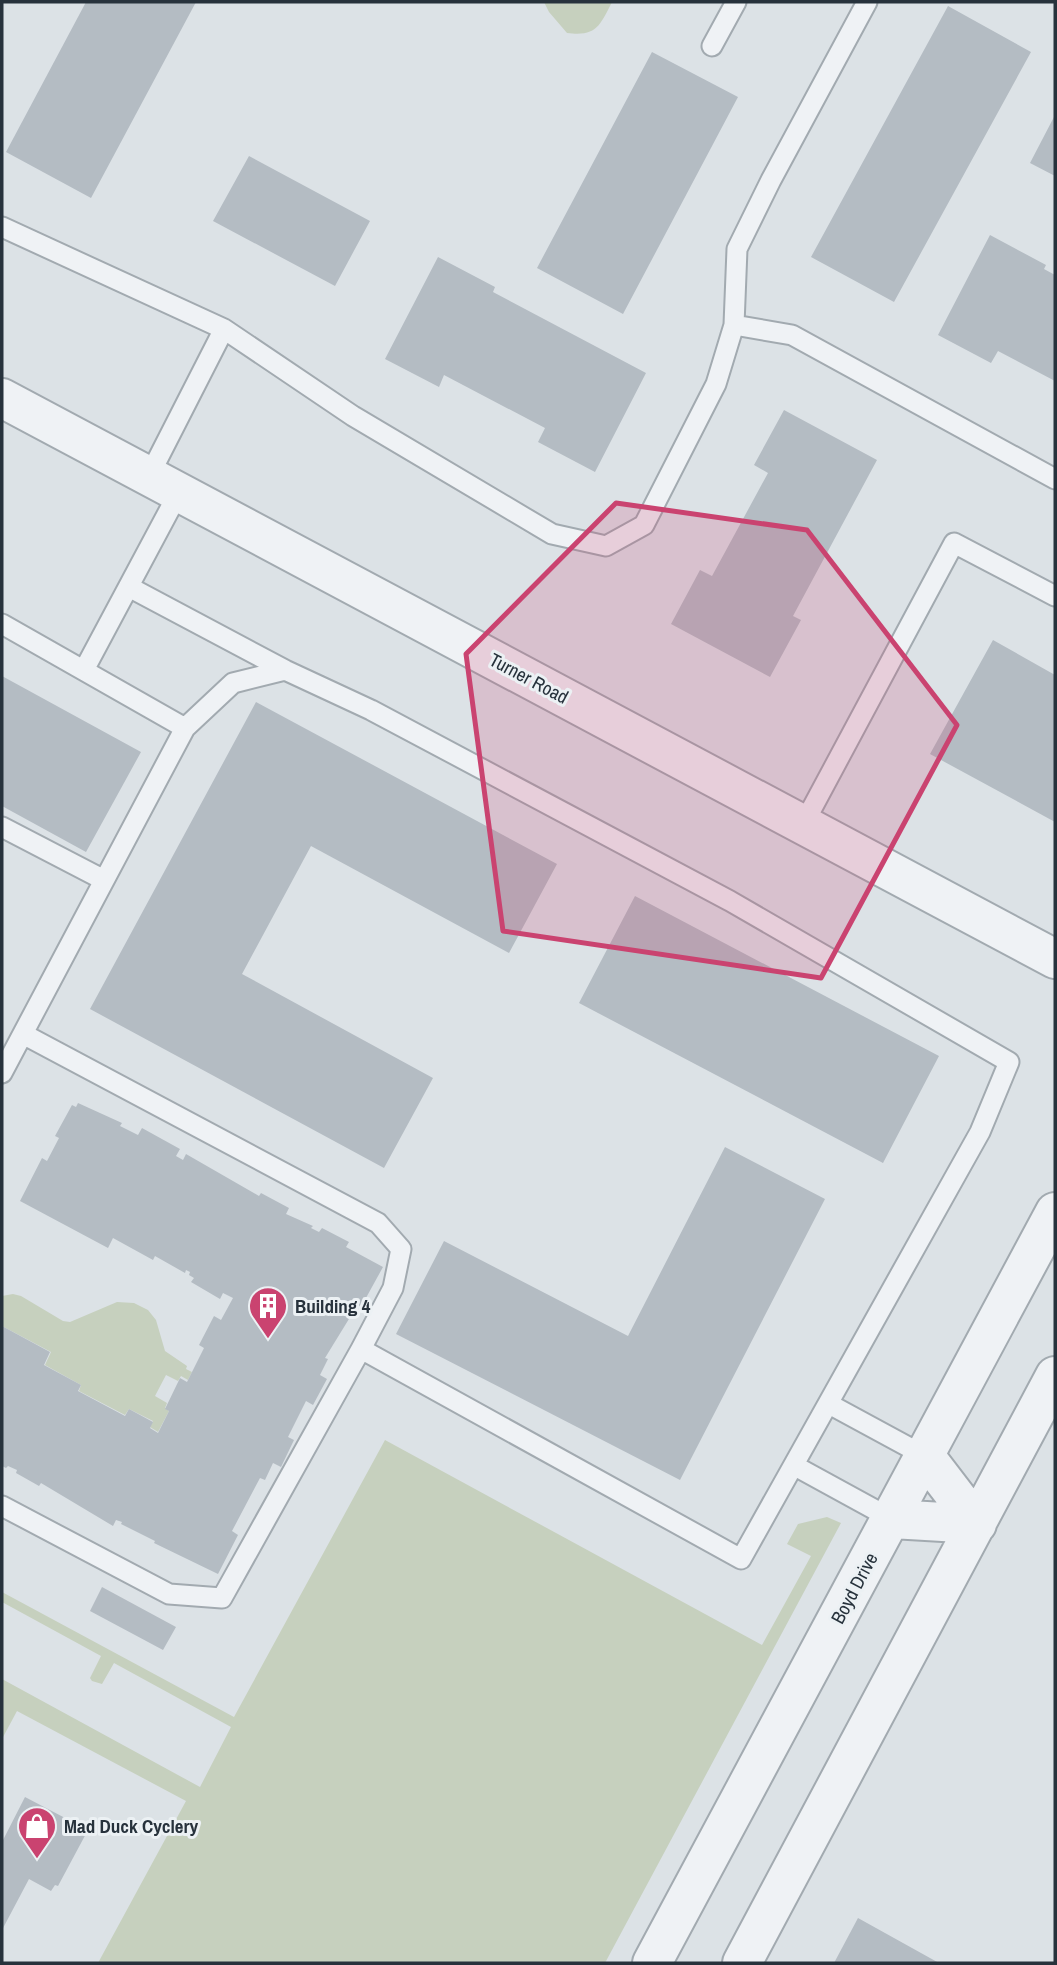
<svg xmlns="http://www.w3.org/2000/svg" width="1057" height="1965" font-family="'Archivo Narrow',sans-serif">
<rect width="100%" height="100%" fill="#dce2e6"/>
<path fill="#c6d0be" d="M 544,2 L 612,2 C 600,25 597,37 567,33 L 549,12 Z
M 13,1294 L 21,1296 L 63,1321 L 70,1322 L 117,1302 L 134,1303 L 148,1310 L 156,1320 L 165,1351 L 187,1366 L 186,1369 L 192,1372 L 188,1380 L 181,1376 L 178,1381 L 166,1375 L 155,1396 L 167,1403 L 165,1408 L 169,1411 L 158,1432 L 150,1427 L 153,1421 L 129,1409 L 125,1415 L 79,1391 L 81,1385 L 45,1365 L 51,1352 L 2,1326 L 2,1296 Z
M 385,1440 L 762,1645 L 811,1556 L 787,1544 L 798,1524 L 827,1517 L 841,1523 L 605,1963 L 98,1963 L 186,1801 L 17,1711 L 2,1739 L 2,1679 L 200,1787 L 231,1727 L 114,1663 L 102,1684 L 92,1681 L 90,1678 L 101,1656 L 2,1602 L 2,1592 L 234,1717 Z"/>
<path fill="#b4bcc3" d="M 86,2 L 196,2 L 91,198 L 6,152 Z
M 948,6 L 1031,52 L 894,302 L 811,257 Z
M 652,52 L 738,97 L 623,314 L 537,268 Z
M 1055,115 L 1055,176 L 1030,163 Z
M 249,156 L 370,221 L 335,286 L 213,221 Z
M 990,235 L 1046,265 L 1044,269 L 1055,275 L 1055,381 L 998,351 L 991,363 L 938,335 Z
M 438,257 L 495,287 L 493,292 L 646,373 L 595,472 L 538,442 L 545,428 L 444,375 L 439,387 L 385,359 Z
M 784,410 L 877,460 L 793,616 L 801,620 L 770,677 L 671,624 L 700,570 L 712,576 L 768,473 L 754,465 Z
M 993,640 L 1055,675 L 1055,822 L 930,754 Z
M 2,676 L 141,752 L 86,852 L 2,806 Z
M 256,702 L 557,864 L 509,953 L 311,846 L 242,974 L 433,1078 L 384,1168 L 90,1009 Z
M 635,896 L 939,1056 L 883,1163 L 579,1003 Z
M 78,1103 L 122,1123 L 120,1126 L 138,1135 L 142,1128 L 180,1149 L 176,1156 L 183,1160 L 186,1154 L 259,1196 L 261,1193 L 289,1208 L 286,1214 L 313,1226 L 311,1228 L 319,1232 L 322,1228 L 349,1242 L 346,1247 L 383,1267 L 361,1307 L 354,1303 L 349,1312 L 352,1314 L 325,1358 L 328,1359 L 320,1375 L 327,1379 L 313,1405 L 306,1401 L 288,1437 L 294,1440 L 281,1467 L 273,1463 L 265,1480 L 260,1478 L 232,1531 L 238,1535 L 218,1574 L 154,1543 L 155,1541 L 121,1524 L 122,1522 L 116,1520 L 113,1526 L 41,1483 L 39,1486 L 16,1473 L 17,1470 L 8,1466 L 6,1468 L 2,1466 L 2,1326 L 50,1352 L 44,1365 L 81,1385 L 78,1391 L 125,1416 L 129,1409 L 153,1422 L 150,1428 L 158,1433 L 169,1411 L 165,1409 L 180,1378 L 187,1382 L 204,1348 L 199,1345 L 214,1316 L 221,1320 L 233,1298 L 223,1293 L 220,1299 L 191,1282 L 194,1278 L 189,1275 L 190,1272 L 186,1270 L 185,1273 L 155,1256 L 153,1260 L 113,1238 L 108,1248 L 20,1201 L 42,1158 L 47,1161 L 59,1138 L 55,1136 L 72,1105 L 76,1107 Z
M 725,1147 L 825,1199 L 680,1480 L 396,1334 L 444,1241 L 628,1336 Z
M 102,1587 L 176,1627 L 163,1650 L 90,1611 Z
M 25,1797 L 88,1830 L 58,1886 L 55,1885 L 51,1891 L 29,1879 L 2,1930 L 2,1842 Z
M 858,1918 L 939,1963 L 834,1963 Z"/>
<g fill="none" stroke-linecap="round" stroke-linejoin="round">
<defs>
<path id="service" d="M 712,46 L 736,2
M 2,227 L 224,329 L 353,416 L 552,534 L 606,546 L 644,525 L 716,384 L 734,325 L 737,249 L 771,180 L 867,2
M 734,325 L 792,335 L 1055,479
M 149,476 L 224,329
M 129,587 L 285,670
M 2,624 L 185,728 L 233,683 L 285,670 L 371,710 L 730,901 L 1009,1062 L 980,1132 L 741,1559 L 361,1349 L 222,1598 L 169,1594 L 2,1506
M 84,670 L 179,492
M 803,825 L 954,543 L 1055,596
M 2,827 L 104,880
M 23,1034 L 378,1223 L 401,1249 L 393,1288 L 361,1349
M 2,1073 L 185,728
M 829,1404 L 925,1456
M 795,1466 L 892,1519"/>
<path id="tertiary" d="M 2,398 L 1055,959
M 925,1456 L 977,1524
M 892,1519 L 977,1524
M 652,1963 L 1055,1212
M 742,1963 L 1055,1376"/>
</defs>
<use href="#service" stroke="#a2aab0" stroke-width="23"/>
<use href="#tertiary" stroke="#a2aab0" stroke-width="42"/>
<use href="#service" stroke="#eff2f5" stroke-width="19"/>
<use href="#tertiary" stroke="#eff2f5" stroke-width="38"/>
</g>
<path fill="#ca4370" fill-opacity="0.2" stroke="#ca4370" stroke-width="5" stroke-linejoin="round" d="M 616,503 L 807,530 L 957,725 L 821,978 L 503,931 L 466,654 Z"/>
<defs>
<symbol id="building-pin" viewBox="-11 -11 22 30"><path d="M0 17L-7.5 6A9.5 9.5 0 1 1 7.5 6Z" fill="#ca4370" stroke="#ecf1f4"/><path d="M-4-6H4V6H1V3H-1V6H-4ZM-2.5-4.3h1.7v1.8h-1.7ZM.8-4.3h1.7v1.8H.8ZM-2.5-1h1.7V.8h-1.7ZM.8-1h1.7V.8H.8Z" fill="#fff"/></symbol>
<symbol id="shop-pin" viewBox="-11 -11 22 30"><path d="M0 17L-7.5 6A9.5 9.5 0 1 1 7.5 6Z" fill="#ca4370" stroke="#ecf1f4"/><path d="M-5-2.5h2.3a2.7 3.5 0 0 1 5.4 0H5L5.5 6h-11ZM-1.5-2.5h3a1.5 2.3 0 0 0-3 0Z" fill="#fff"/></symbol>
</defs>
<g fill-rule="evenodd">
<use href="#building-pin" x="246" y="1284" width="44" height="60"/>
<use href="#shop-pin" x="15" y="1804" width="44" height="60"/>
</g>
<g text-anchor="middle" stroke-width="6" stroke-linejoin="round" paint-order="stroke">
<g font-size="19" fill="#27323c" stroke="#ecf1f4">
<text transform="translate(529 678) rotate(28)" y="7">Turner Road</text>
<text transform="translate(854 1588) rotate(-62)" y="7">Boyd Drive</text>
</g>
<g font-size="19" font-weight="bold" fill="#27323c" stroke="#ecf1f4" text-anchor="start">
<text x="295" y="1313">Building 4</text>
<text x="64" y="1833">Mad Duck Cyclery</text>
</g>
</g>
<rect width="1057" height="1965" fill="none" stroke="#27323c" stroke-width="7"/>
</svg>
